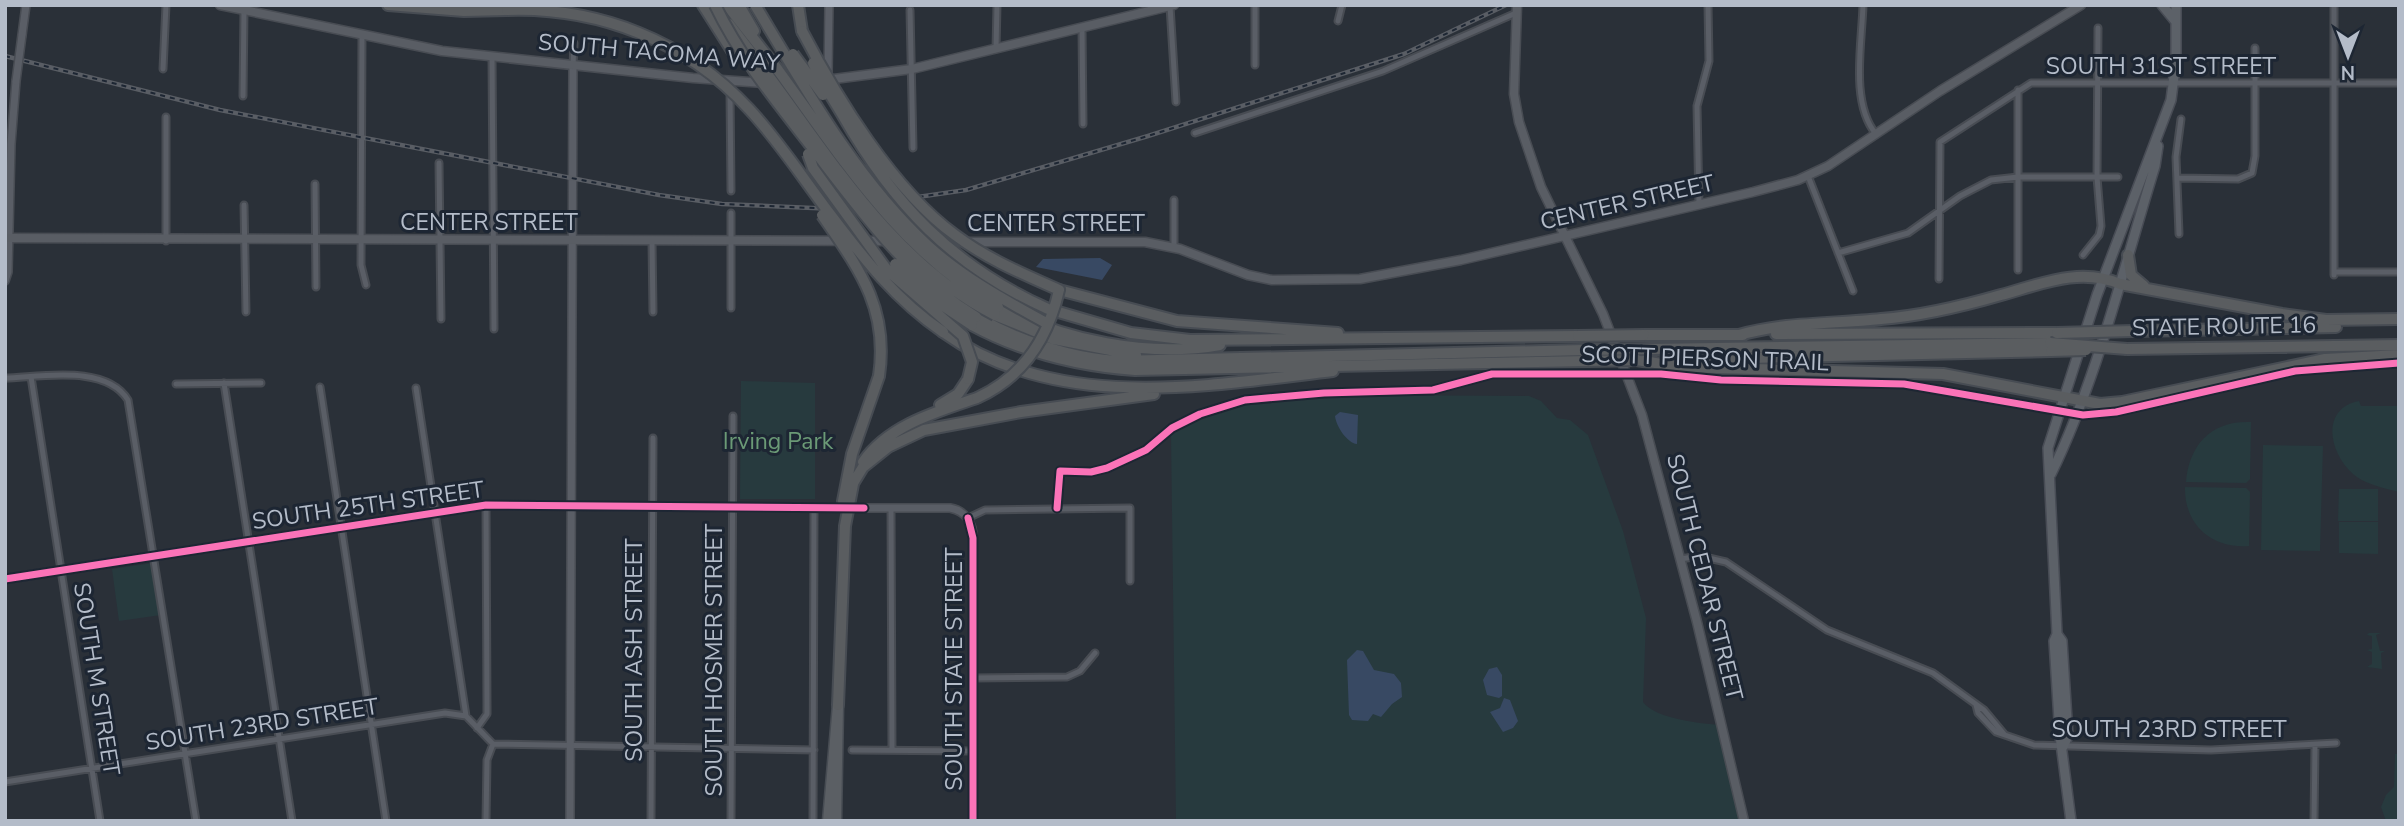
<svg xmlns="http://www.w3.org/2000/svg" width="2404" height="826" font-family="'Nunito Sans',sans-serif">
<rect width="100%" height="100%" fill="#2a3038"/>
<path fill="#273a3e" d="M 741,381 L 815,383 L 815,499 L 740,499 Z
M 1356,395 L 1529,396 L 1541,401 L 1557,418 L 1570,420 L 1588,435 L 1623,531 L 1646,618 L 1643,702 C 1655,719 1703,724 1723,725 L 1744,821 L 1176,821 L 1171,434 C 1225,395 1294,403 1356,395 Z
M 2359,401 L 2361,406 L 2399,406 L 2399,492 C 2384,488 2364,484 2353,474 C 2328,452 2321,408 2359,401 Z
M 2251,422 L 2250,479 L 2246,483 L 2186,482 C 2189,445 2211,420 2251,422 Z
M 2263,445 L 2323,446 L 2320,551 L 2261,550 Z
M 2185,487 L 2246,488 L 2250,492 L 2249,546 C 2211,549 2184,524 2185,487 Z
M 2339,489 L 2378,489 L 2378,521 L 2338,521 Z
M 2339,522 L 2378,522 L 2378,554 L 2339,553 Z
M 153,563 L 161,615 L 119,621 L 112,569 Z
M 2369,633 L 2381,633 L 2376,635 L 2380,651 L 2385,651 L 2381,653 L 2382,669 L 2367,667 L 2372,664 L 2372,652 L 2367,650 L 2372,649 L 2372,636 L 2367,635 Z
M 2395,754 L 2399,754 L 2399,821 L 2386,821 L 2381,807 L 2386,795 L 2394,787 Z"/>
<path fill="#384963" d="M 1100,258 L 1112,265 L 1102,280 L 1036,267 L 1043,259 Z
M 1340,412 L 1358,415 L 1357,444 C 1347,443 1336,426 1335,416 Z
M 1357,650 L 1363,651 L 1374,670 L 1394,674 L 1401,683 L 1402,697 L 1392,704 L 1381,717 L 1373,714 L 1368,721 L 1352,720 L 1349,715 L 1347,660 Z
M 1497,667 L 1502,675 L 1502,696 L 1499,698 L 1487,695 L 1483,680 L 1489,669 Z
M 1504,698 L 1510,700 L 1518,721 L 1513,728 L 1503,732 L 1490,712 L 1500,708 Z"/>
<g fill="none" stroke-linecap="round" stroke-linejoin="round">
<defs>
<path id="minor" d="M 1255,5 L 1255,65
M 1863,5 C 1862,43 1850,103 1876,134
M 2334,5 L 2334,275
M 1170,6 L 1176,102
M 910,10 L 913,148
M 1338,21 L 1342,5
M 1082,28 L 1083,124
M 362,35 L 361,265 L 366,285
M 996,49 L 997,5
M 492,56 L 494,329
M 573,66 L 574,43
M 163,69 L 166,5
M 730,92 L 731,191
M 243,96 L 244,10
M 1195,133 L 1383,71 L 1516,13
M 439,163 L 441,319
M 1808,176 L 1853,291
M 2179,178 L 2238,179 L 2252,173 L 2255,156 L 2255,48
M 315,184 L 316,287
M 1174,200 L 1174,248
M 244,205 L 246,312
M 1699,205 L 1697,106 L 1709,61 L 1708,5
M 731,213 L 731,308
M 2179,234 L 2176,157 L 2181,119
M 166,241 L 166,117
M 652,241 L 653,312
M 1838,253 L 1908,233 L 1960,196 L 1991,180 L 2018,177 L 2118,177
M 2083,255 L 2099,235 L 2101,226 L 2097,177 L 2098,28
M 2018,270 L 2018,90
M 2334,272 L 2399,272
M 1939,279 L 1940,142 L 2031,83 L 2399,83
M 31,377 L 100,821
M 5,378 C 41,377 106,364 128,400 L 196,821
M 224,383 L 292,821
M 176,384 L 261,383
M 320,387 L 386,821
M 416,388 L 466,716
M 891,508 L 892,750
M 968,518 L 985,510 L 1130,508 L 1130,581
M 1680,559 L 1700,556 L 1726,562 L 1827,630 L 1933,673 L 1984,710 L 2004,734
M 973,678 L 1067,677 L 1080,671 L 1095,653
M 1976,705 L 1978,713 L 1996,732 L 2034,745 L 2211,750 L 2336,743
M 477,728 L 487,714 L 487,706 L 486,505
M 493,744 L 814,750
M 852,750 L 973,751
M 5,782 L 445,713 L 466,716 L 493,744
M 486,821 L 487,760 L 493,744
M 651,821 L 653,438
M 731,821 L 733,416
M 813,821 L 814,508
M 2314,821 L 2315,746"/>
<path id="tertiary" d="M 22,35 L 26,5
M 828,75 L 829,5
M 5,281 L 8,272 L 11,144 L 16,81
M 864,508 L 950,508 C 966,511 973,523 973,538 L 973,821
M 5,579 L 486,505 L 825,508
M 570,821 L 573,66"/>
<path id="secondary" d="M 220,5 L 442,51 L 693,78 L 764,83
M 1517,5 L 1514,94 L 1519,122 L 1541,187 L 1603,314 L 1642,415 L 1697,622 L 1744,821
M 826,80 L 912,69 L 1174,5
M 5,238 L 888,241
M 922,242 L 1145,242 L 1180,249 L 1248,275 L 1272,280 L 1360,279 L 1461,260 L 1753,192 L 1798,180 L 1828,166 L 1940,91 L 2081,5"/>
<path id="primary" d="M 2162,5 L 2176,22
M 2051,474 C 2098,377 2123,269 2155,166 L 2158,146
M 2057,634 L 2062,641 L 2068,736 L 2063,747
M 2071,821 L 2060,736 L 2054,641 L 2057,634 L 2048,448 L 2097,295 L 2171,100 L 2176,61 L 2176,5"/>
<path id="trunk" d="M 828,821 L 838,705 L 836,821"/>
<path id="motorway" d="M 388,5 L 464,11 L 507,10
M 703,5 L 736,57
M 727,5 L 775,66
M 739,5 L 754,31
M 798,5 L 802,31
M 729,24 L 756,59
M 2128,255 L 2131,275 L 2144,286
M 1059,290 L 1177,321 L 1338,333
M 998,307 C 1065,340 1146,358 1220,345
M 1048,309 L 1131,333 L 1190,340 L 1578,336
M 995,315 L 1054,339 L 1136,355
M 976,317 C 1020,341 1065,357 1116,361 L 1584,350
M 972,325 C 1024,353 1077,366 1135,370 L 1588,361
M 2133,331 L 2336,327
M 943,332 C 1056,413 1205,386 1333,371
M 1776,334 L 2057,333
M 1644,335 L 1743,335
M 1739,335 C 1784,322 1834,324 1881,319 C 1921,316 1963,306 2001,295 C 2041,284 2080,267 2120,284 L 2282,314 L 2326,320 L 2399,319
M 1651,349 L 2050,343
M 2127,349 L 2399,345
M 1637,360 L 1680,367 L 1943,374 L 2100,404 L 2122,402 L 2325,359 L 2399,355
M 1665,360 L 2051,351
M 940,405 L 958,394 L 968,379
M 863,462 C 889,425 936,412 977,398
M 852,485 L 863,467 L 888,447 L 924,430 L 1021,412 L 1154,394
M 843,501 L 852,454 L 879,376
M 838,705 L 845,526 L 854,479"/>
</defs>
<use href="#minor" stroke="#484c53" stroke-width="9"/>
<use href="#tertiary" stroke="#484c53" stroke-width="10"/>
<use href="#secondary" stroke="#484c53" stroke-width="11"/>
<use href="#primary" stroke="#484c55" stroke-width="12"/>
<use href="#trunk" stroke="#474c53" stroke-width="13"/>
<use href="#motorway" stroke="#474c53" stroke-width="14"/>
<use href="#minor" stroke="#5a5e66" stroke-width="5"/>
<use href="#tertiary" stroke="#5a5e66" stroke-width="7"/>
<use href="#secondary" stroke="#595d64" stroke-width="8"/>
<use href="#primary" stroke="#5c6168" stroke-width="9"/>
<use href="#trunk" stroke="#5b5f64" stroke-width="10"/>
<use href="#motorway" stroke="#5a5d60" stroke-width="10"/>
<defs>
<path id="rail" d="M 5,56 L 220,110 L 659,195 L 722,204 L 835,209 L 966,190 L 1148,136 L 1404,54 L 1506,5"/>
</defs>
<use href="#rail" stroke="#595d64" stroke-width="4.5"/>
<use href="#rail" stroke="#1d2633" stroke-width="2" stroke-dasharray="5" stroke-linecap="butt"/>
<defs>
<path id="tertiary-bridge" d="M 16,81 L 22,35
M 825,508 L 864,508"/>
<path id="motorway-bridge" d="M 715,5 C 740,57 776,101 811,146 C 861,211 905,274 976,317
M 755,5 C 805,88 856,179 927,245 C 963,278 1006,301 1048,324
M 507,10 C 599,7 686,41 749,109 C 779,141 804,180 830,214 C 864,259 896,300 943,332
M 802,31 C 837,98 893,190 955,235 C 987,259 1023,274 1059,290 C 1048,339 1023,377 977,398
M 793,54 L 823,95
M 756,59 C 826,151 889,261 995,315
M 813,63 C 821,81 832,97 842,114 C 893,204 952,266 1048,309
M 775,66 C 841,156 899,251 998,307
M 808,154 L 813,168 L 887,270 L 963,336 L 972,362 L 968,379
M 822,215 C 859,269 889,308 879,376
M 895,264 L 936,301 L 972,325
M 2057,333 L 2133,331
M 1578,336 L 1644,335
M 2050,343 L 2127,349
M 1584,350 L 1651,349
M 2051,351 L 2086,350
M 1588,361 L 1637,360"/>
</defs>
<use href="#tertiary-bridge" stroke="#484c53" stroke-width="10" stroke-linecap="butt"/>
<use href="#motorway-bridge" stroke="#474c53" stroke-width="14" stroke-linecap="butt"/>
<use href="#tertiary-bridge" stroke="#5a5e66" stroke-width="7"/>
<use href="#motorway-bridge" stroke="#5a5d60" stroke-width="10"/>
<defs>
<path id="cycleway" d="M 1057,508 L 1060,471 L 1091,472 L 1107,468 L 1146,450 L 1172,428 L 1200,414 L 1245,400 L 1324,393 L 1433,390 L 1492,374 L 1661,374 L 1721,380 L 1904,384 L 2083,415 L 2116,412 L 2295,371 L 2399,363
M 968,518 L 973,538 L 973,821
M 5,579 L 486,505 L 864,508"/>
</defs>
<use href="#cycleway" stroke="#1d2633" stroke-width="11"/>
<use href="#cycleway" stroke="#fb73b8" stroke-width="7"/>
</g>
<g text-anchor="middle" stroke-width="6" stroke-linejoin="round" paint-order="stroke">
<g font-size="23" fill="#b4bcc9" stroke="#1d2633">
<text transform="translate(659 52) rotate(5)" y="8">SOUTH TACOMA WAY</text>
<text x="2161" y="74">SOUTH 31ST STREET</text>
<text transform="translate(1627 202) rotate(-13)" y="8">CENTER STREET</text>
<text x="489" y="230">CENTER STREET</text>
<text x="1056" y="231">CENTER STREET</text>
<text transform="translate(2224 326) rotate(-1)" y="8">STATE ROUTE 16</text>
<text transform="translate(1705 358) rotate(2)" y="8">SCOTT PIERSON TRAIL</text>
<text transform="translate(368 505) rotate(-8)" y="8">SOUTH 25TH STREET</text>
<text transform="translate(1705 577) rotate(76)" y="8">SOUTH CEDAR STREET</text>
<text transform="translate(634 650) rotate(-90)" y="8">SOUTH ASH STREET</text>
<text transform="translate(714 660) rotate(-90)" y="8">SOUTH HOSMER STREET</text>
<text transform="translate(954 669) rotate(-90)" y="8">SOUTH STATE STREET</text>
<text transform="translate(97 679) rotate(81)" y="8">SOUTH M STREET</text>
<text transform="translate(262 724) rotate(-9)" y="8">SOUTH 23RD STREET</text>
<text x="2169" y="737">SOUTH 23RD STREET</text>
</g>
<g font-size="23" fill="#6b9a76" stroke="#1d2633">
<text x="778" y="449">Irving Park</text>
</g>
</g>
<rect width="2404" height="826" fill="none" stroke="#b4bcc9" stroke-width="14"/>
<g transform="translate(2348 56) rotate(180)" stroke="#1d2633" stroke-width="5" paint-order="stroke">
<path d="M0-5L12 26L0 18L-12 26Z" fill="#b4bcc9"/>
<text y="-10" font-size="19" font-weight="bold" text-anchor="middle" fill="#b4bcc9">N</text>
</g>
</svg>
